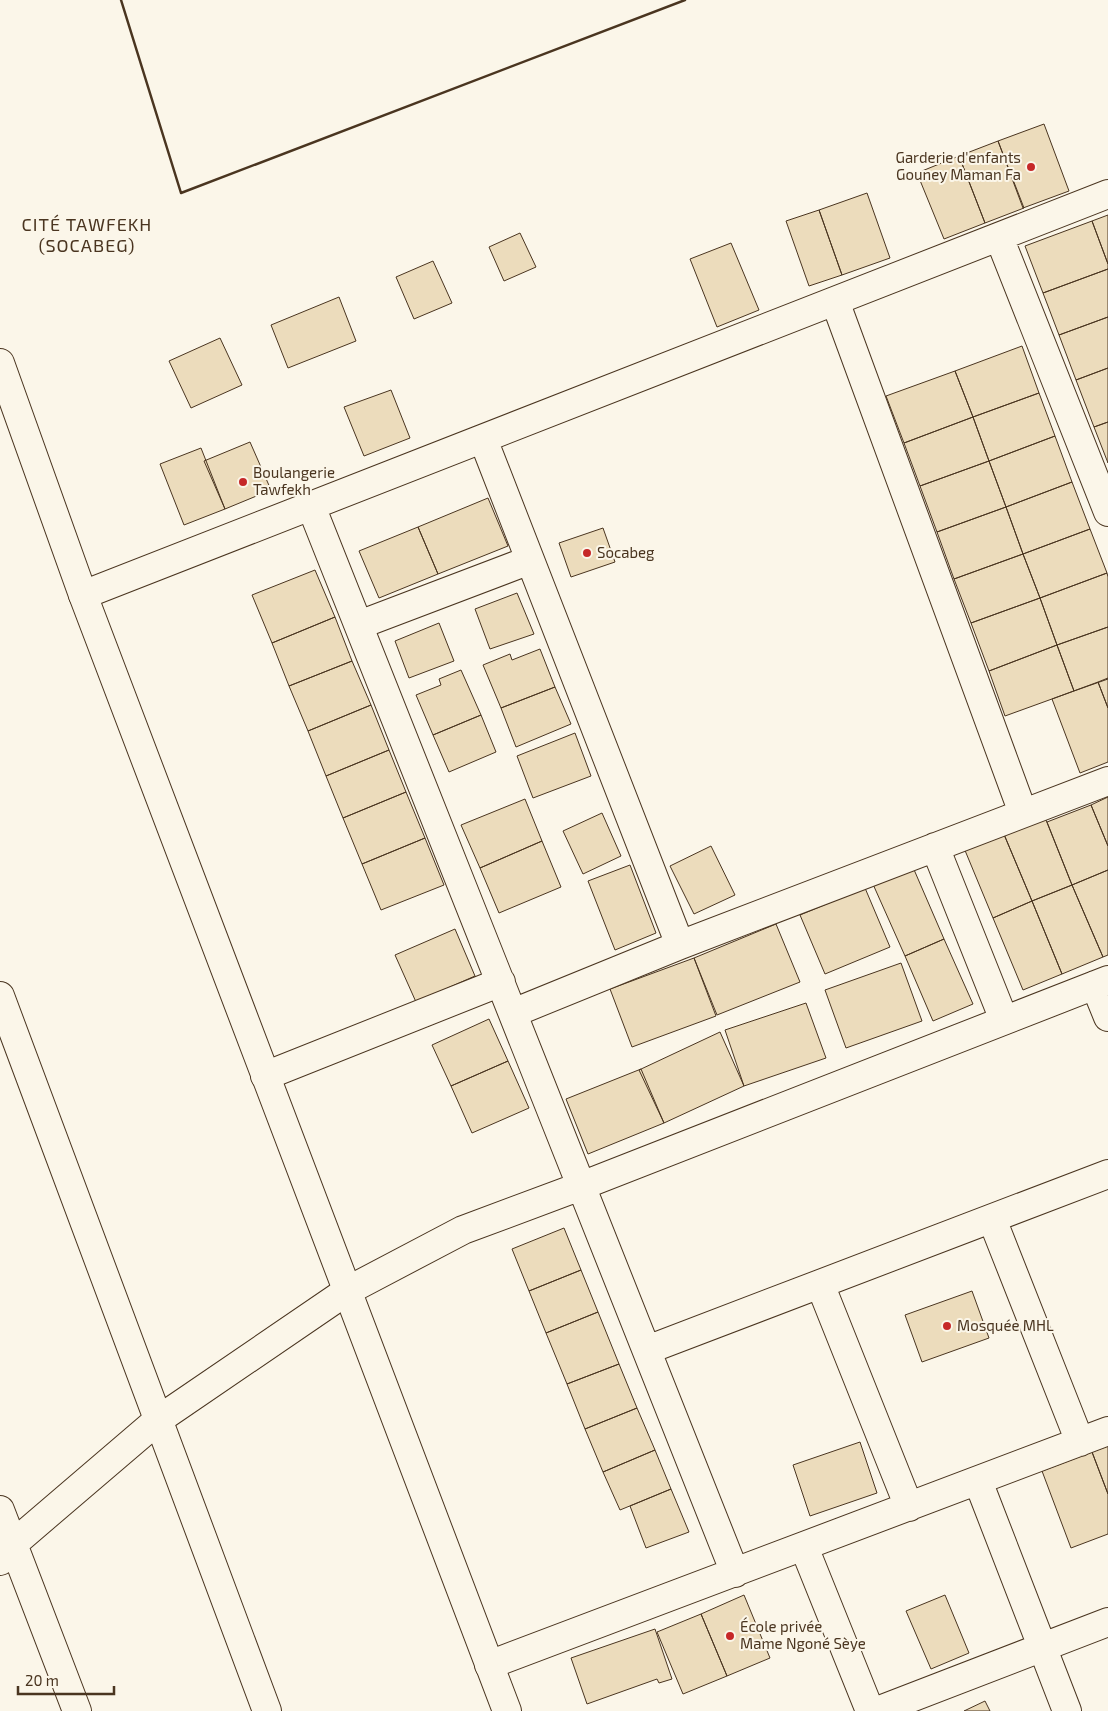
<svg xmlns="http://www.w3.org/2000/svg" width="1108" height="1711" font-family="'Exo 2',sans-serif">
<rect width="100%" height="100%" fill="#fbf6e9"/>
<path fill="#ecdcbc" stroke="#4a3520" d="M 1044,124 L 1069,191 L 1023,208 L 998,141 Z
M 998,141 L 1024,208 L 985,223 L 959,156 Z
M 959,156 L 985,223 L 944,239 L 917,173 Z
M 867,193 L 890,258 L 842,275 L 819,210 Z
M 819,210 L 842,275 L 809,286 L 786,221 Z
M 1108,215 L 1108,264 L 1092,221 Z
M 1092,221 L 1108,264 L 1108,269 L 1043,293 L 1025,246 Z
M 520,233 L 536,267 L 504,281 L 489,247 Z
M 731,243 L 759,310 L 717,327 L 690,259 Z
M 433,261 L 452,303 L 414,319 L 396,277 Z
M 1108,269 L 1108,317 L 1059,335 L 1043,293 Z
M 339,297 L 356,341 L 288,368 L 271,325 Z
M 1108,317 L 1108,368 L 1076,380 L 1059,335 Z
M 220,338 L 242,385 L 191,408 L 169,361 Z
M 1022,346 L 1039,393 L 973,417 L 955,371 Z
M 1108,368 L 1108,422 L 1094,427 L 1076,380 Z
M 955,371 L 973,417 L 904,443 L 886,396 Z
M 391,390 L 410,438 L 364,456 L 344,407 Z
M 1039,393 L 1055,436 L 989,461 L 973,417 Z
M 973,417 L 989,461 L 920,486 L 904,443 Z
M 1108,422 L 1108,463 L 1094,427 Z
M 1055,436 L 1072,482 L 1006,507 L 989,461 Z
M 250,442 L 271,490 L 225,509 L 204,461 Z
M 201,448 L 225,509 L 184,525 L 160,464 Z
M 989,461 L 1006,507 L 937,532 L 920,486 Z
M 1072,482 L 1090,529 L 1023,554 L 1006,507 Z
M 488,498 L 508,546 L 438,574 L 418,527 Z
M 1006,507 L 1023,554 L 954,579 L 937,532 Z
M 418,527 L 438,574 L 379,598 L 359,551 Z
M 603,528 L 615,562 L 571,577 L 559,543 Z
M 1090,529 L 1107,573 L 1040,598 L 1023,554 Z
M 1023,554 L 1040,598 L 971,623 L 954,579 Z
M 315,570 L 335,617 L 272,643 L 252,595 Z
M 1107,573 L 1108,577 L 1108,627 L 1057,645 L 1040,598 Z
M 517,593 L 534,634 L 490,649 L 475,609 Z
M 1040,598 L 1057,645 L 989,671 L 971,623 Z
M 335,617 L 352,661 L 289,686 L 272,643 Z
M 439,623 L 454,661 L 409,678 L 395,641 Z
M 1108,627 L 1108,679 L 1074,691 L 1057,645 Z
M 1057,645 L 1074,691 L 1005,716 L 989,671 Z
M 540,649 L 555,687 L 501,708 L 483,665 L 510,654 L 512,660 Z
M 352,661 L 371,705 L 308,731 L 289,686 Z
M 461,670 L 481,715 L 433,735 L 416,695 L 441,685 L 439,679 Z
M 1108,678 L 1108,708 L 1098,682 Z
M 1098,682 L 1108,708 L 1108,762 L 1080,773 L 1052,699 Z
M 555,687 L 571,724 L 516,747 L 501,708 Z
M 371,705 L 389,750 L 326,776 L 308,731 Z
M 481,715 L 496,752 L 449,772 L 433,735 Z
M 575,733 L 591,776 L 533,798 L 517,756 Z
M 389,750 L 406,792 L 343,818 L 326,776 Z
M 406,792 L 425,838 L 362,864 L 343,818 Z
M 1108,797 L 1108,846 L 1091,805 Z
M 525,799 L 542,841 L 480,868 L 461,825 Z
M 1091,805 L 1108,846 L 1108,870 L 1072,885 L 1047,822 Z
M 602,813 L 621,856 L 583,874 L 563,831 Z
M 1044,815 L 1072,885 L 1032,901 L 1003,832 Z
M 1003,832 L 1032,901 L 993,918 L 964,848 Z
M 425,838 L 444,885 L 381,910 L 362,864 Z
M 542,841 L 561,887 L 499,913 L 480,868 Z
M 711,846 L 735,895 L 694,914 L 670,866 Z
M 630,865 L 656,933 L 615,950 L 588,881 Z
M 912,865 L 944,939 L 905,956 L 872,882 Z
M 1108,870 L 1108,955 L 1103,957 L 1072,885 Z
M 1072,885 L 1103,957 L 1062,974 L 1032,901 Z
M 865,888 L 890,947 L 825,974 L 800,915 Z
M 1032,901 L 1062,974 L 1023,990 L 993,918 Z
M 776,924 L 800,982 L 717,1015 L 694,958 Z
M 455,929 L 475,976 L 416,1002 L 395,955 Z
M 944,939 L 973,1004 L 933,1021 L 905,956 Z
M 694,958 L 716,1016 L 632,1047 L 610,989 Z
M 901,963 L 922,1021 L 846,1048 L 825,990 Z
M 806,1003 L 826,1058 L 744,1086 L 725,1030 Z
M 489,1019 L 508,1061 L 451,1086 L 432,1045 Z
M 720,1032 L 744,1086 L 664,1123 L 639,1070 Z
M 508,1061 L 529,1108 L 472,1133 L 451,1086 Z
M 641,1069 L 664,1123 L 588,1154 L 566,1099 Z
M 564,1228 L 581,1270 L 529,1291 L 512,1249 Z
M 581,1270 L 598,1312 L 546,1333 L 529,1291 Z
M 972,1291 L 989,1338 L 922,1362 L 905,1315 Z
M 598,1312 L 619,1364 L 567,1384 L 546,1333 Z
M 619,1364 L 637,1408 L 585,1429 L 567,1384 Z
M 637,1408 L 655,1450 L 603,1472 L 585,1429 Z
M 860,1442 L 877,1493 L 810,1516 L 793,1465 Z
M 1108,1446 L 1108,1494 L 1092,1452 Z
M 655,1450 L 671,1489 L 620,1510 L 603,1472 Z
M 1092,1452 L 1108,1494 L 1108,1534 L 1071,1548 L 1042,1471 Z
M 671,1489 L 689,1532 L 646,1548 L 630,1506 Z
M 744,1595 L 770,1658 L 727,1676 L 701,1614 Z
M 945,1595 L 969,1653 L 931,1669 L 906,1611 Z
M 701,1614 L 727,1676 L 683,1694 L 657,1632 Z
M 655,1629 L 672,1679 L 659,1683 L 657,1679 L 587,1704 L 571,1658 Z
M 985,1701 L 990,1711 L 964,1711 Z"/>
<g fill="none" stroke-linecap="round" stroke-linejoin="round">
<defs>
<path id="minor" d="M 999,237 L 1108,512
M 835,301 L 1023,813
M 483,439 L 680,945
M 311,506 L 735,1573
M 83,595 L 1108,194
M 359,625 L 530,560
M 935,847 L 1004,1020
M 1095,985 L 1108,1017
M 0,996 L 267,1711
M 513,1013 L 680,945 L 1108,781
M 265,1076 L 501,982
M 992,1219 L 1080,1442
M 820,1284 L 909,1507
M 647,1350 L 1108,1174
M 978,1481 L 1067,1711
M 0,1510 L 77,1711
M 804,1547 L 870,1711
M 0,1561 L 13,1544 L 158,1420 L 347,1291 L 463,1230 L 581,1186 L 1108,980
M 489,1665 L 1108,1431
M 877,1711 L 1108,1622"/>
<path id="tertiary" d="M 0,363 L 83,595 L 507,1711"/>
</defs>
<use href="#minor" stroke="#4a3520" stroke-width="30"/>
<use href="#tertiary" stroke="#4a3520" stroke-width="30"/>
<use href="#minor" stroke="#fbf6e9" stroke-width="28"/>
<use href="#tertiary" stroke="#fbf6e9" stroke-width="28"/>
<path stroke="#4a3520" stroke-width="2.5" d="M 121,0 L 181,193 L 685,0"/>
</g>
<g fill="#c62828" stroke="#fbf6e9" stroke-width="2">
<circle cx="1031" cy="167" r="5"/>
<circle cx="243" cy="482" r="5"/>
<circle cx="587" cy="553" r="5"/>
<circle cx="947" cy="1326" r="5"/>
<circle cx="730" cy="1636" r="5"/>
</g>
<g text-anchor="middle" stroke-width="4" stroke-linejoin="round" paint-order="stroke">
<g font-size="15" fill="#4a3520" stroke="#fbf6e9" text-anchor="start">
<text x="1021" y="163" text-anchor="end">Garderie d'enfants<tspan x="1021" dy="17">Gouney Maman Fa</tspan></text>
<text x="253" y="478">Boulangerie<tspan x="253" dy="17">Tawfekh</tspan></text>
<text x="597" y="558">Socabeg</text>
<text x="957" y="1331">Mosquée MHL</text>
<text x="740" y="1632">École privée<tspan x="740" dy="17">Mame Ngoné Sèye</tspan></text>
</g>
<g font-size="18" letter-spacing="1" fill="#4a3520" stroke="#fbf6e9">
<text x="87" y="231">CITÉ TAWFEKH<tspan x="87" dy="21">(SOCABEG)</tspan></text>
</g>
</g>
<path d="M18 1686v8h96v-8" fill="none" stroke="#4a3520" stroke-width="2.5"/>
<text x="25" y="1686" font-size="15" fill="#4a3520" stroke="#fbf6e9" stroke-width="4" paint-order="stroke">20 m</text>
</svg>
